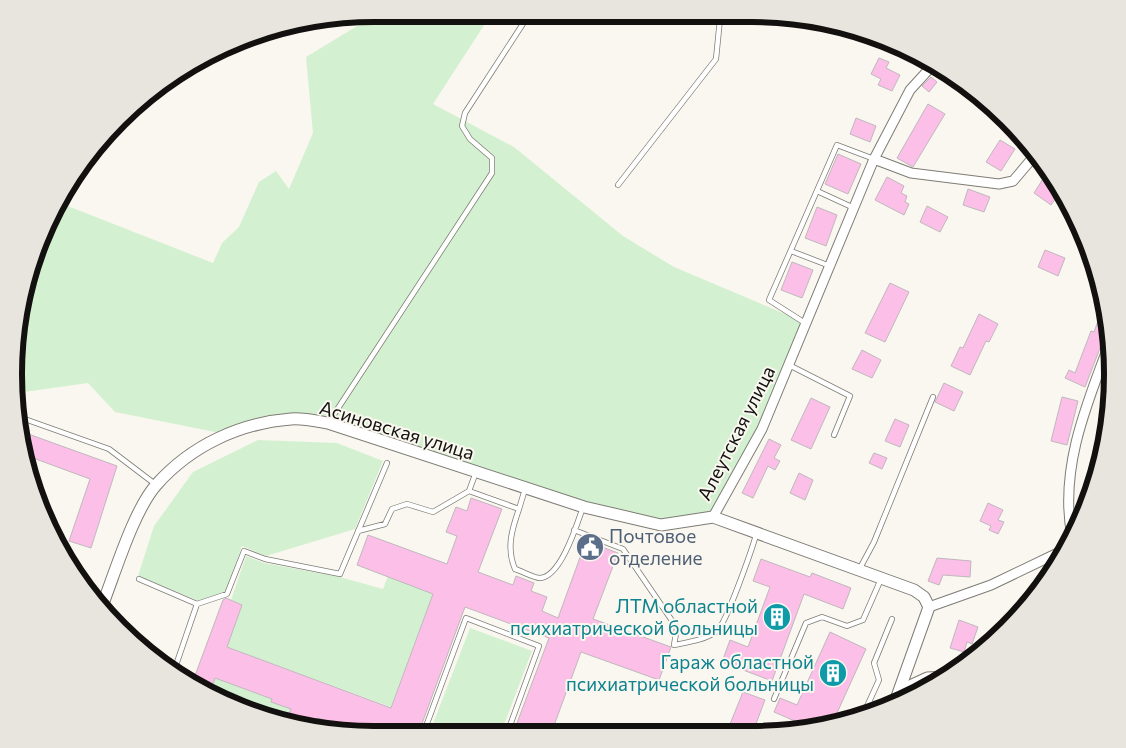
<svg xmlns="http://www.w3.org/2000/svg" width="1126" height="748" font-family="Commissioner,sans-serif">
<rect width="100%" height="100%" fill="#f9f7ef"/>
<path fill="#d3f1d0" d="M 377,14 L 490,16 L 433,104 L 514,147 L 623,236 L 674,267 L 802,321 L 759,428 L 710,514 L 661,519 L 585,501 L 329,419 L 220,433 L 115,412 L 88,383 L 17,393 L 15,350 L 41,236 L 60,203 L 213,263 L 222,243 L 239,227 L 259,182 L 276,171 L 289,189 L 313,133 L 306,57 Z
M 258,440 L 337,443 L 383,461 L 355,529 L 266,556 L 242,546 L 226,591 L 199,601 L 138,576 L 154,526 L 193,472 Z
M 246,556 L 264,563 L 340,577 L 383,589 L 388,576 L 433,594 L 391,707 L 227,647 L 242,605 L 231,600 Z
M 470,628 L 532,651 L 502,730 L 431,729 Z
M 215,678 L 272,699 L 295,697 L 286,721 L 214,697 L 210,693 Z"/>
<path fill="#fcbfe7" stroke="#bfb8bd" d="M 879,58 L 889,62 L 886,68 L 900,75 L 892,91 L 878,85 L 881,79 L 871,74 Z
M 931,77 L 937,82 L 929,92 L 922,86 Z
M 928,104 L 945,114 L 913,167 L 897,158 Z
M 856,118 L 876,126 L 870,142 L 850,134 Z
M 1000,140 L 1015,149 L 1001,171 L 986,162 Z
M 838,154 L 861,164 L 848,194 L 825,184 Z
M 1046,174 L 1055,180 L 1061,191 L 1051,205 L 1034,193 Z
M 887,177 L 904,186 L 901,193 L 907,196 L 905,202 L 909,204 L 904,215 L 875,200 Z
M 968,189 L 990,197 L 984,212 L 963,205 Z
M 927,206 L 948,217 L 940,232 L 920,222 Z
M 817,207 L 837,215 L 826,246 L 805,238 Z
M 1045,250 L 1065,258 L 1058,276 L 1038,267 Z
M 792,262 L 813,270 L 802,298 L 781,290 Z
M 890,283 L 909,292 L 885,342 L 865,333 Z
M 979,314 L 998,324 L 989,342 L 986,341 L 970,375 L 951,366 L 960,347 L 963,348 Z
M 1098,321 L 1107,324 L 1109,339 L 1104,338 L 1085,387 L 1065,378 L 1069,370 L 1075,373 L 1091,331 L 1094,332 Z
M 862,350 L 881,360 L 872,378 L 852,369 Z
M 944,383 L 963,392 L 954,411 L 935,402 Z
M 1062,397 L 1078,401 L 1067,445 L 1051,441 Z
M 811,398 L 830,407 L 811,449 L 791,440 Z
M 895,419 L 909,425 L 900,447 L 885,441 Z
M 20,431 L 117,466 L 91,548 L 69,541 L 90,479 L 25,455 L 21,445 Z
M 769,439 L 781,445 L 774,458 L 780,461 L 775,470 L 768,466 L 753,498 L 742,493 Z
M 874,453 L 887,458 L 882,469 L 869,463 Z
M 799,473 L 813,480 L 805,500 L 790,493 Z
M 471,498 L 502,509 L 478,572 L 513,585 L 516,576 L 534,583 L 531,591 L 547,597 L 542,611 L 558,618 L 586,541 L 618,553 L 593,619 L 671,647 L 659,680 L 581,652 L 552,731 L 514,731 L 549,638 L 465,607 L 420,729 L 344,728 L 318,718 L 314,722 L 318,728 L 304,727 L 286,721 L 291,709 L 271,702 L 272,699 L 215,678 L 210,693 L 193,681 L 223,600 L 226,598 L 242,605 L 227,647 L 391,708 L 433,594 L 357,565 L 368,535 L 447,564 L 457,536 L 446,532 L 456,507 L 467,511 Z
M 988,503 L 1003,510 L 998,520 L 1004,522 L 998,534 L 989,530 L 991,526 L 980,521 Z
M 937,558 L 971,561 L 970,577 L 943,575 L 939,585 L 928,581 Z
M 761,559 L 810,577 L 812,573 L 851,588 L 843,609 L 804,594 L 772,681 L 722,662 L 730,640 L 748,647 L 770,587 L 753,581 Z
M 959,620 L 978,627 L 972,644 L 967,642 L 964,652 L 950,648 Z
M 830,632 L 866,649 L 832,724 L 811,728 L 774,712 L 780,698 L 797,705 Z
M 743,692 L 765,700 L 752,734 L 726,734 Z"/>
<g fill="none" stroke-linecap="round" stroke-linejoin="round">
<defs>
<path id="service" d="M 618,185 L 716,59 L 720,19
M 817,191 L 854,208
M 791,251 L 830,266
M 805,323 L 769,300 L 837,145 L 874,159
M 789,365 L 850,396 L 834,435
M 19,417 L 109,449 L 155,484
M 329,422 L 492,173 L 492,158 L 470,139 L 462,126 L 465,113 L 528,16
M 469,491 L 476,472
M 519,509 L 525,489
M 574,530 L 623,549 L 677,628 L 674,645 C 689,642 705,640 717,631 C 726,624 752,549 756,535
M 358,531 L 385,524 L 392,509 L 407,504 L 433,512 L 469,491 L 519,509 C 512,529 506,548 515,569 C 522,571 533,578 540,578 C 561,577 577,524 583,507
M 859,570 L 874,542 L 933,397
M 139,579 L 197,604
M 175,668 L 197,604 L 227,594 L 244,551 L 265,559 L 340,574 L 387,463
M 774,699 L 806,623 L 822,617 L 847,626 L 863,620 L 881,579
M 869,702 L 883,709
M 863,715 L 879,680 L 874,663 L 892,619
M 318,722 L 333,728
M 425,729 L 466,618 L 539,646 L 508,731"/>
<path id="minor" d="M 874,159 L 911,173 L 999,184 L 1013,181 L 1036,154
M 713,517 L 762,429 L 874,159 L 910,90 L 932,66
M 1072,536 C 1059,471 1086,405 1109,345
M 929,607 L 991,585 L 1064,550
M 901,689 L 927,677 L 948,676"/>
<path id="tertiary" d="M 102,606 C 115,573 134,509 157,484 C 191,446 239,423 291,419 C 303,418 316,421 328,423 L 584,507 L 661,525 L 713,517 L 914,590 L 924,597 L 929,607 L 894,705"/>
</defs>
<use href="#service" stroke="#7e7c75" stroke-width="6"/>
<use href="#minor" stroke="#7e7c75" stroke-width="11"/>
<use href="#tertiary" stroke="#7e7c75" stroke-width="13"/>
<use href="#service" stroke="#fff" stroke-width="4.5"/>
<use href="#minor" stroke="#fff" stroke-width="9"/>
<use href="#tertiary" stroke="#fff" stroke-width="11"/>
</g>
<defs>
<symbol id="civic-disc" viewBox="-11 -11 22 22"><circle r="9.5" fill="#5c6f8a" stroke="#f9f7ef"/><path d="M-.6-6.5H3V-4.5H.6V-3L4-1V1h2V6H-6V1h2V-1L-.6-3ZM-1.2 2.5V6h2.4V2.5Z" fill="#fff"/></symbol>
<symbol id="building-disc" viewBox="-11 -11 22 22"><circle r="9.5" fill="#0f9aa8" stroke="#f9f7ef"/><path d="M-4-6H4V6H1V3H-1V6H-4ZM-2.5-4.3h1.7v1.8h-1.7ZM.8-4.3h1.7v1.8H.8ZM-2.5-1h1.7V.8h-1.7ZM.8-1h1.7V.8H.8Z" fill="#fff"/></symbol>
</defs>
<g fill-rule="evenodd">
<use href="#civic-disc" x="574" y="531" width="32" height="32"/>
<use href="#building-disc" x="761" y="601" width="32" height="32"/>
<use href="#building-disc" x="817" y="657" width="32" height="32"/>
</g>
<g text-anchor="middle" stroke-width="4" stroke-linejoin="round" paint-order="stroke">
<g font-size="19" fill="#12110f" stroke="#f9f7ef">
<text transform="translate(397 430) rotate(17)" y="7">Асиновская улица</text>
<text transform="translate(736 433) rotate(-63)" y="7">Алеутская улица</text>
</g>
<g font-size="19" fill="#4e5e75" stroke="#f9f7ef" text-anchor="start">
<text x="609" y="543">Почтовое<tspan x="609" dy="22">отделение</tspan></text>
</g>
<g font-size="19" fill="#0d838f" stroke="#f9f7ef" text-anchor="end">
<text x="758" y="613">ЛТМ областной<tspan x="758" dy="22">психиатрической больницы</tspan></text>
<text x="814" y="669">Гараж областной<tspan x="814" dy="22">психиатрической больницы</tspan></text>
</g>
</g>
<path d="M0 0H1126V748H0ZM374 22H752A352 352 0 0 1 1104 374V374A352 352 0 0 1 752 726H374A352 352 0 0 1 22 374V374A352 352 0 0 1 374 22Z" fill="#e7e5dd" fill-rule="evenodd"/>
<path fill="none" stroke="#12110f" stroke-width="6" d="M374 22H752A352 352 0 0 1 1104 374V374A352 352 0 0 1 752 726H374A352 352 0 0 1 22 374V374A352 352 0 0 1 374 22Z"/>
</svg>
